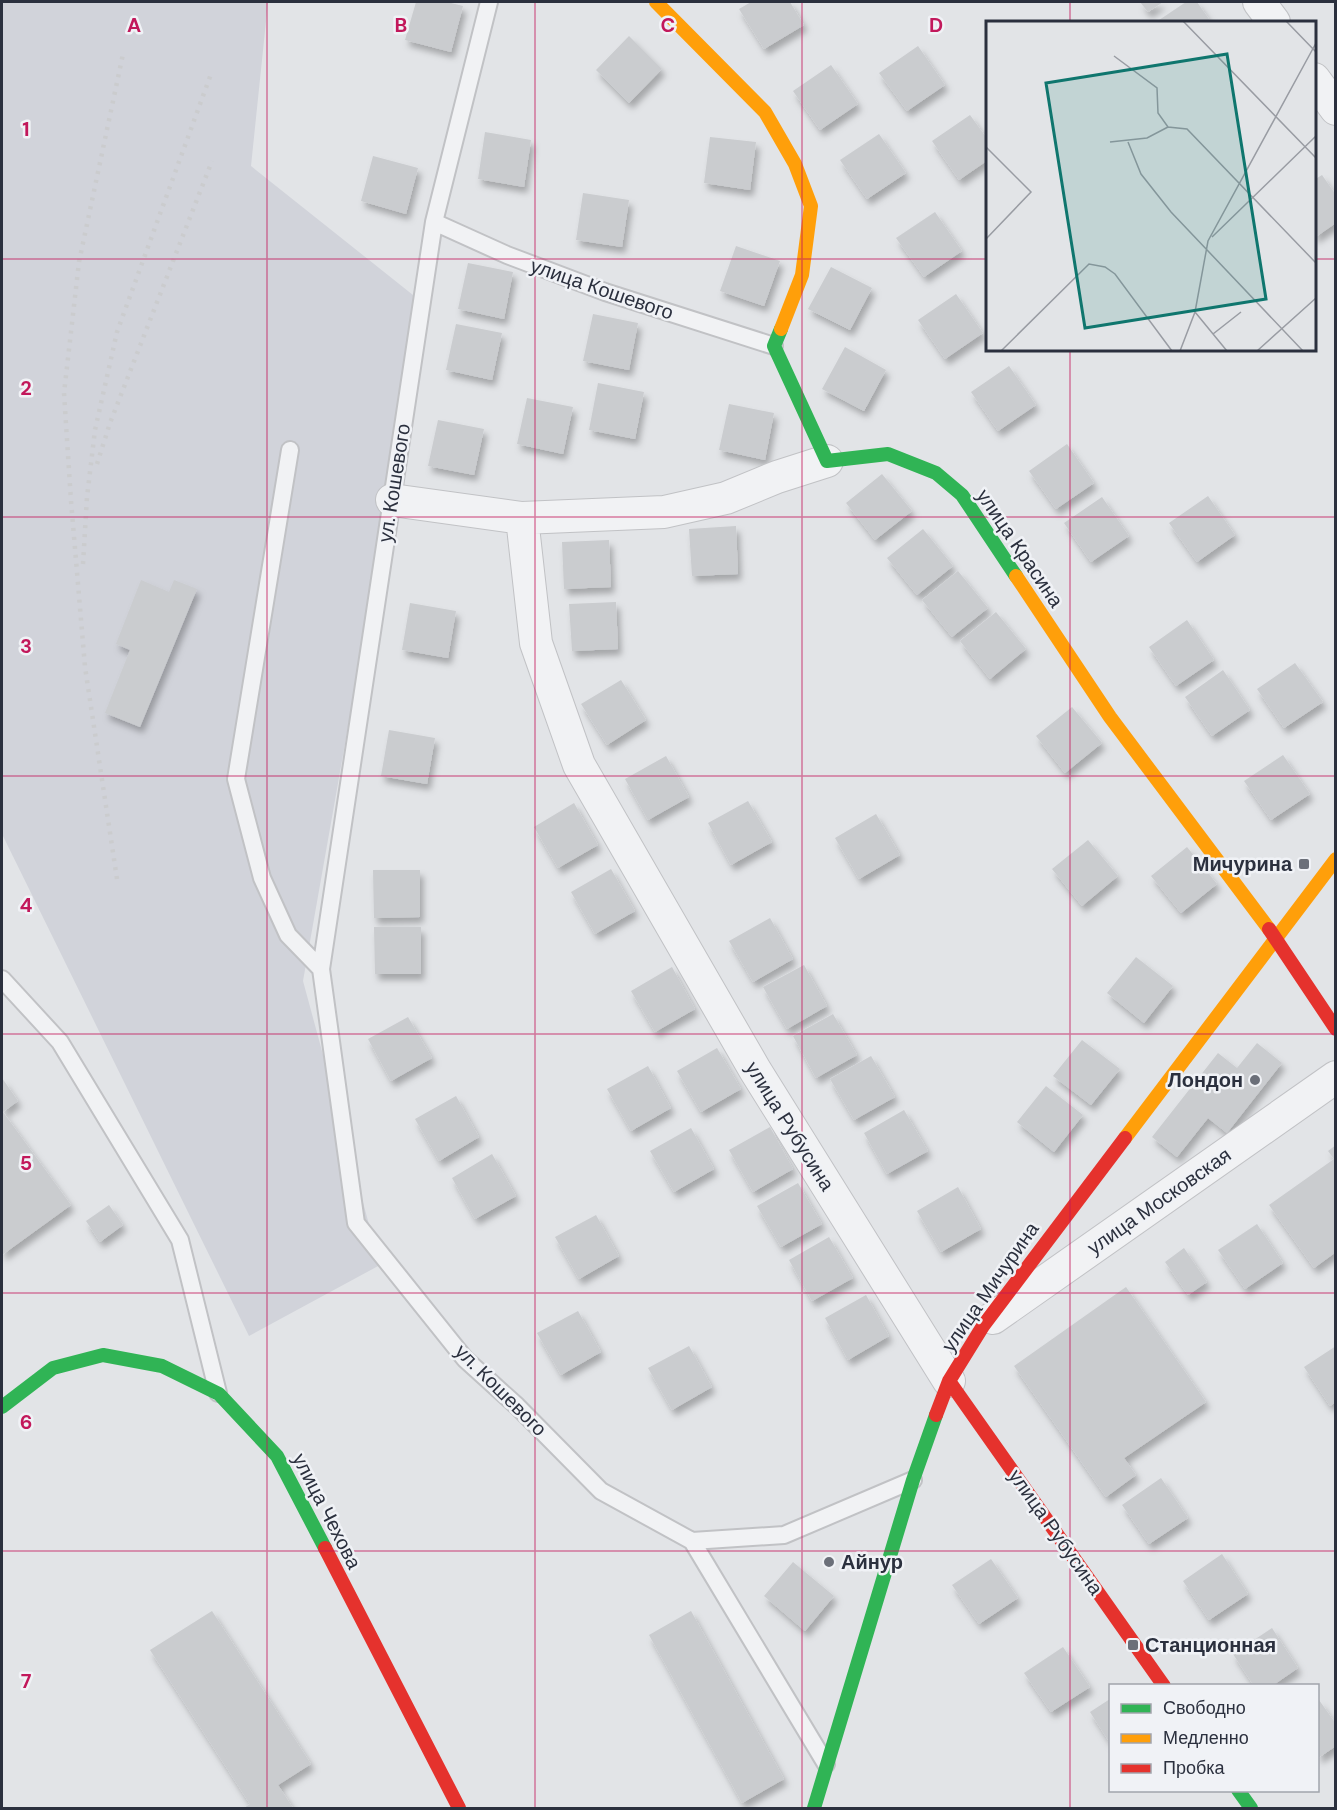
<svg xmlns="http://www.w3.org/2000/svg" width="1337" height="1810" font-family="'DM Sans',sans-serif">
<defs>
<filter id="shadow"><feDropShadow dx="3.5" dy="6" stdDeviation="3" flood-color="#0004"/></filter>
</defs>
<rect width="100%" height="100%" fill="#e2e4e7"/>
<path fill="#d1d3da" d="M 2,2 L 268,2 L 251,166 L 423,303 L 303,981 L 380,1265 L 249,1336 L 2,834 Z"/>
<path fill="#cacccf" filter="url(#shadow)" d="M 416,2 L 447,2 L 463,6 L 451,52 L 405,40 Z
M 751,2 L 790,2 L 804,25 L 764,49 L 739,9 Z
M 1140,2 L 1163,2 L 1148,12 Z
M 1186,2 L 1197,2 L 1211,22 L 1156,22 Z
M 629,36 L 662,69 L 629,103 L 596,70 Z
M 918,46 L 945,85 L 907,111 L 879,73 Z
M 831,65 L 858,104 L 820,130 L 793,91 Z
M 970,115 L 988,140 L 988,160 L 959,180 L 932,141 Z
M 485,132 L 531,140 L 524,187 L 478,179 Z
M 879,134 L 906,173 L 867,199 L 840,160 Z
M 710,137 L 756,142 L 750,190 L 704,183 Z
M 373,156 L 418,168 L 406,214 L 361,201 Z
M 1322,175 L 1336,195 L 1336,223 L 1314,238 L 1314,180 Z
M 583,193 L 629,200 L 622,247 L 576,240 Z
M 935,212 L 962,251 L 924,277 L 896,238 Z
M 736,246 L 780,261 L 764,306 L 720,291 Z
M 468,263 L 513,272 L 504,319 L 458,309 Z
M 831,267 L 872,288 L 850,330 L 808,309 Z
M 956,294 L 983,333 L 945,359 L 918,320 Z
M 593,314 L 638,323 L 629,370 L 583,361 Z
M 456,324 L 502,333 L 492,380 L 446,370 Z
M 845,347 L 886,370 L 864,411 L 822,389 Z
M 1009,366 L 1036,405 L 998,431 L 971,392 Z
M 598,383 L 644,392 L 635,439 L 589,430 Z
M 527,398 L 573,407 L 563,454 L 517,444 Z
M 729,404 L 774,413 L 765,460 L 719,450 Z
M 438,420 L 484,429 L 474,475 L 428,466 Z
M 1067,444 L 1094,483 L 1056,509 L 1029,471 Z
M 882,474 L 912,511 L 875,540 L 846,503 Z
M 1208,496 L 1235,535 L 1197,562 L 1169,523 Z
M 1102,497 L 1129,536 L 1091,562 L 1064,523 Z
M 736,526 L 738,574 L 692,576 L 689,529 Z
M 923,529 L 953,566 L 917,595 L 887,558 Z
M 609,540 L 611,587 L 564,589 L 562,542 Z
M 958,571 L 988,608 L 952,637 L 922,600 Z
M 141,580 L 169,592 L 174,580 L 197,589 L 140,727 L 105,713 L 130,650 L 116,644 Z
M 616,602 L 618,649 L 572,651 L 569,604 Z
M 410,603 L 456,611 L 448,658 L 402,650 Z
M 996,612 L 1026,649 L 990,679 L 960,641 Z
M 1187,620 L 1214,660 L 1176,686 L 1149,647 Z
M 1295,663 L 1323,702 L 1284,728 L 1257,689 Z
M 1223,670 L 1250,710 L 1212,736 L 1185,697 Z
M 621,680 L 646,720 L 607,745 L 581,704 Z
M 1072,707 L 1102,743 L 1065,773 L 1036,736 Z
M 389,730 L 435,738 L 427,784 L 381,776 Z
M 1283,755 L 1310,794 L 1271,820 L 1244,781 Z
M 666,756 L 689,797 L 648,820 L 625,779 Z
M 748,801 L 772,842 L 731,865 L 708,823 Z
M 574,803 L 598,845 L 558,868 L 534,827 Z
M 876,814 L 900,855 L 859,879 L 835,838 Z
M 1088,840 L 1118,876 L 1082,906 L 1052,869 Z
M 1187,847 L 1217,884 L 1181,913 L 1151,876 Z
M 611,869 L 635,911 L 595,934 L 571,892 Z
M 373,870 L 420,870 L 420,917 L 374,918 Z
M 770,918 L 793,959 L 753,982 L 729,941 Z
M 374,927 L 421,927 L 421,974 L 375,974 Z
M 1136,957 L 1173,986 L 1144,1023 L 1107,993 Z
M 804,965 L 827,1006 L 787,1029 L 763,987 Z
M 672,967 L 695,1009 L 655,1032 L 631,991 Z
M 833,1014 L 857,1055 L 816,1078 L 793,1036 Z
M 408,1017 L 432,1058 L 391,1081 L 368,1039 Z
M 1082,1040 L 1120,1069 L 1091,1105 L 1053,1076 Z
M 1257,1043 L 1282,1063 L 1227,1133 L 1208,1118 L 1177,1157 L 1152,1137 L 1218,1053 L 1237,1068 Z
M 717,1048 L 741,1089 L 701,1112 L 677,1071 Z
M 871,1056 L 895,1097 L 854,1120 L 830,1079 Z
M 648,1066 L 671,1108 L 631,1131 L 607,1089 Z
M 2,1078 L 18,1101 L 3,1112 L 71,1205 L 2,1255 Z
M 1046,1086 L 1083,1115 L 1054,1152 L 1017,1122 Z
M 456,1096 L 479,1137 L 439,1161 L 415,1119 Z
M 904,1110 L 928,1151 L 887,1174 L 864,1133 Z
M 770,1127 L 793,1169 L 753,1192 L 729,1150 Z
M 691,1128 L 714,1169 L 674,1192 L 650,1151 Z
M 1336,1145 L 1336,1252 L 1314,1268 L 1269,1205 L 1334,1159 L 1328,1151 Z
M 492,1154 L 516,1196 L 475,1219 L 452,1178 Z
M 798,1183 L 822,1224 L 781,1247 L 757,1206 Z
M 958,1187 L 981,1229 L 941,1252 L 917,1211 Z
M 109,1205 L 123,1225 L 100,1242 L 86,1221 Z
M 596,1215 L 619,1256 L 579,1279 L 555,1237 Z
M 1257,1224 L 1283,1263 L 1245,1289 L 1218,1250 Z
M 829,1237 L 853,1278 L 812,1301 L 789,1260 Z
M 1184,1248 L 1207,1282 L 1188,1295 L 1165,1262 Z
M 1126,1287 L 1206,1402 L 1124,1458 L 1136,1475 L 1106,1497 L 1014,1366 Z
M 866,1295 L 889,1336 L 848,1360 L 825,1318 Z
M 578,1311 L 601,1352 L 561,1375 L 537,1333 Z
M 689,1346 L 712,1387 L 672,1410 L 648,1368 Z
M 1336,1346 L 1336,1402 L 1330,1406 L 1304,1367 Z
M 1161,1478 L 1188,1518 L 1149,1544 L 1122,1505 Z
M 1222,1554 L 1248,1594 L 1209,1620 L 1183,1581 Z
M 991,1559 L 1018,1598 L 979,1624 L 952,1585 Z
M 793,1562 L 834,1596 L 805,1631 L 764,1596 Z
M 212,1611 L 311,1764 L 278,1785 L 293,1808 L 244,1808 L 250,1804 L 150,1650 Z
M 691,1611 L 784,1779 L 742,1803 L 649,1635 Z
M 1272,1628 L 1298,1668 L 1272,1686 L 1254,1686 L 1233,1654 Z
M 1063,1647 L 1090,1687 L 1051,1712 L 1024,1673 Z
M 1110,1699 L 1110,1743 L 1090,1712 Z
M 1319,1700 L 1336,1724 L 1336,1746 L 1318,1758 L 1318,1701 Z"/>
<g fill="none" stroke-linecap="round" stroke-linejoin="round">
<defs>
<path id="lane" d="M 489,2 L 434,222 L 321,969 L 356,1223 L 465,1359 L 517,1406 L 601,1491 L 692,1541 L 784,1535 L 913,1480
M 434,222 L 507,255 L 605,292 L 774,346
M 290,450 L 236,779 L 262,878 L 288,935 L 321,969
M 2,979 L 60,1042 L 180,1240 L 218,1393
M 692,1541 L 826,1764"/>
<path id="street" d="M 1259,2 L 1274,22
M 1314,79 L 1336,109
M 392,500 L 522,518 L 664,512 L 726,498 L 777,477 L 827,461
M 522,518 L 536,643 L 579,765 L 755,1070 L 949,1381
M 993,1318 L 1336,1077"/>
</defs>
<use href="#lane" stroke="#c1c2c5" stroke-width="20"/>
<use href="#street" stroke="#c1c2c5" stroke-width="34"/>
<use href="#lane" stroke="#f1f2f4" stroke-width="16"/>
<use href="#street" stroke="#f1f2f4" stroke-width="32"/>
<path stroke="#30b455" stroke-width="14" d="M 781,329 L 774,346 L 827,461 L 888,454 L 936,473 L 962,495 L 1016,576
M 2,1407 L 53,1368 L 103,1355 L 162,1366 L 219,1394 L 277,1456 L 325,1548
M 1238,1790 L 1251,1808
M 814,1808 L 913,1480 L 936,1415"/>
<path stroke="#ff9f0a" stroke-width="14" d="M 656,2 L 765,112 L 795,164 L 811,206 L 802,275 L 781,329
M 1016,576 L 1110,717 L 1269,929
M 1125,1138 L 1336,859"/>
<path stroke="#e5322d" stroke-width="14" d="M 1269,929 L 1336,1029
M 949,1381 L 1164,1686
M 936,1415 L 949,1381 L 983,1326 L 1125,1138
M 325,1548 L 459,1808"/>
<path stroke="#cbccce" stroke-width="4.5" stroke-dasharray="3 6" stroke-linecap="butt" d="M 97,464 L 110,423 L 212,161
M 83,564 L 87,497 L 95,430 L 117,332 L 211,74
M 117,879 L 85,667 L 71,501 L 64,393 L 79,262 L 123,54"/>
</g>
<path fill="none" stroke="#c2185b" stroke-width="1.5" stroke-opacity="0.55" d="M 267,2 L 267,1808M 535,2 L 535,1808M 802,2 L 802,1808M 1070,2 L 1070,22M 2,259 L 988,259M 1314,259 L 1336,259M 1070,350 L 1070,1808M 2,517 L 1336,517M 2,776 L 1336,776M 2,1034 L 1336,1034M 2,1293 L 1336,1293M 2,1551 L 1336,1551"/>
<g fill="#6b6f79" stroke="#f0f2f6" stroke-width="2">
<rect x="1298" y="858" width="12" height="12" rx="3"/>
<circle cx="1255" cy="1080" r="6"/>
<circle cx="829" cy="1562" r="6"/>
<rect x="1127" y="1639" width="12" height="12" rx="3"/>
</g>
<g text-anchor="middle" stroke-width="5" stroke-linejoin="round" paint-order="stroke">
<g font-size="20" fill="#2b303e" stroke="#f0f2f6">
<text transform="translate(602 289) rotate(19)" y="7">улица Кошевого</text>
<text transform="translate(394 483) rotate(-81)" y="7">ул. Кошевого</text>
<text transform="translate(1020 548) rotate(56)" y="7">улица Красина</text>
<text transform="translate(790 1126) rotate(58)" y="7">улица Рубусина</text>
<text transform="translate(1159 1201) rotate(-35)" y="7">улица Московская</text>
<text transform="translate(990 1287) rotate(-55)" y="7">улица Мичурина</text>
<text transform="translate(501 1390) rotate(45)" y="7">ул. Кошевого</text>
<text transform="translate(327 1511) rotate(63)" y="7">улица Чехова</text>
<text transform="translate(1056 1532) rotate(55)" y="7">улица Рубусина</text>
</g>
<g font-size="20" font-weight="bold" fill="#2b303e" stroke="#f0f2f6" text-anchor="end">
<text x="1292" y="871">Мичурина</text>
<text x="1243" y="1087">Лондон</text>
<text x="841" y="1569" text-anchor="start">Айнур</text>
<text x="1145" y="1652" text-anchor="start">Станционная</text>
</g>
</g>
<g transform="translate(986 21)">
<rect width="330" height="330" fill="#e2e4e7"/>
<path fill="none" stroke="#999ca3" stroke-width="1.5" d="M 197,0 L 330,137M 300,0 L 330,31M 128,35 L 171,67 L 172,92 L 182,106 L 201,108 L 330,242M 124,121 L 161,117 L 182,106M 142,121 L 155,153 L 185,191 L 317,330M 0,126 L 45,171 L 0,218M 226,216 L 330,115M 209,291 L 241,330M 227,313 L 255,291M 15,330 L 103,243 L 119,246 L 129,253 L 186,330M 194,330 L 209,291 L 222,220 L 330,22M 271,330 L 330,277"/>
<path fill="#0f766e" fill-opacity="0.15" stroke="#0f766e" stroke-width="3" d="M 241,33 L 280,278 L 99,307 L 60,62 Z"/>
<rect width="330" height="330" fill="none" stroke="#2b303e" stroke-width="3"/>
</g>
<g font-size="20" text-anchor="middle" font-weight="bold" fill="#c2185b" stroke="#f0f2f6" stroke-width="5" stroke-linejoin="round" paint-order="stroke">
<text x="134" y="32">A</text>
<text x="401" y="32">B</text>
<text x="668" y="32">C</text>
<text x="936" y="32">D</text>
<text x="26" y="136">1</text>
<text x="26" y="395">2</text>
<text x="26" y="653">3</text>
<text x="26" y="912">4</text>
<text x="26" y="1170">5</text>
<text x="26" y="1429">6</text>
<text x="26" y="1688">7</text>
</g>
<rect width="1337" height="1810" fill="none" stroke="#2b303e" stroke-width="6"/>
<rect x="1109" y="1684" width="210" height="108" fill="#f0f2f6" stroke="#a1a4ac" stroke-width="1.5"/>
<rect x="1121" y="1704" width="30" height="9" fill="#30b455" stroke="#a1a4ac" stroke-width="1.5"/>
<text x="1163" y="1714" font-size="18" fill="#2b303e">Свободно</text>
<rect x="1121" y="1734" width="30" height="9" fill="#ff9f0a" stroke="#a1a4ac" stroke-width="1.5"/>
<text x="1163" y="1744" font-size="18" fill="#2b303e">Медленно</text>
<rect x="1121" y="1764" width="30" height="9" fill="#e5322d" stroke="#a1a4ac" stroke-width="1.5"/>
<text x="1163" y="1774" font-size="18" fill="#2b303e">Пробка</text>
</svg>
